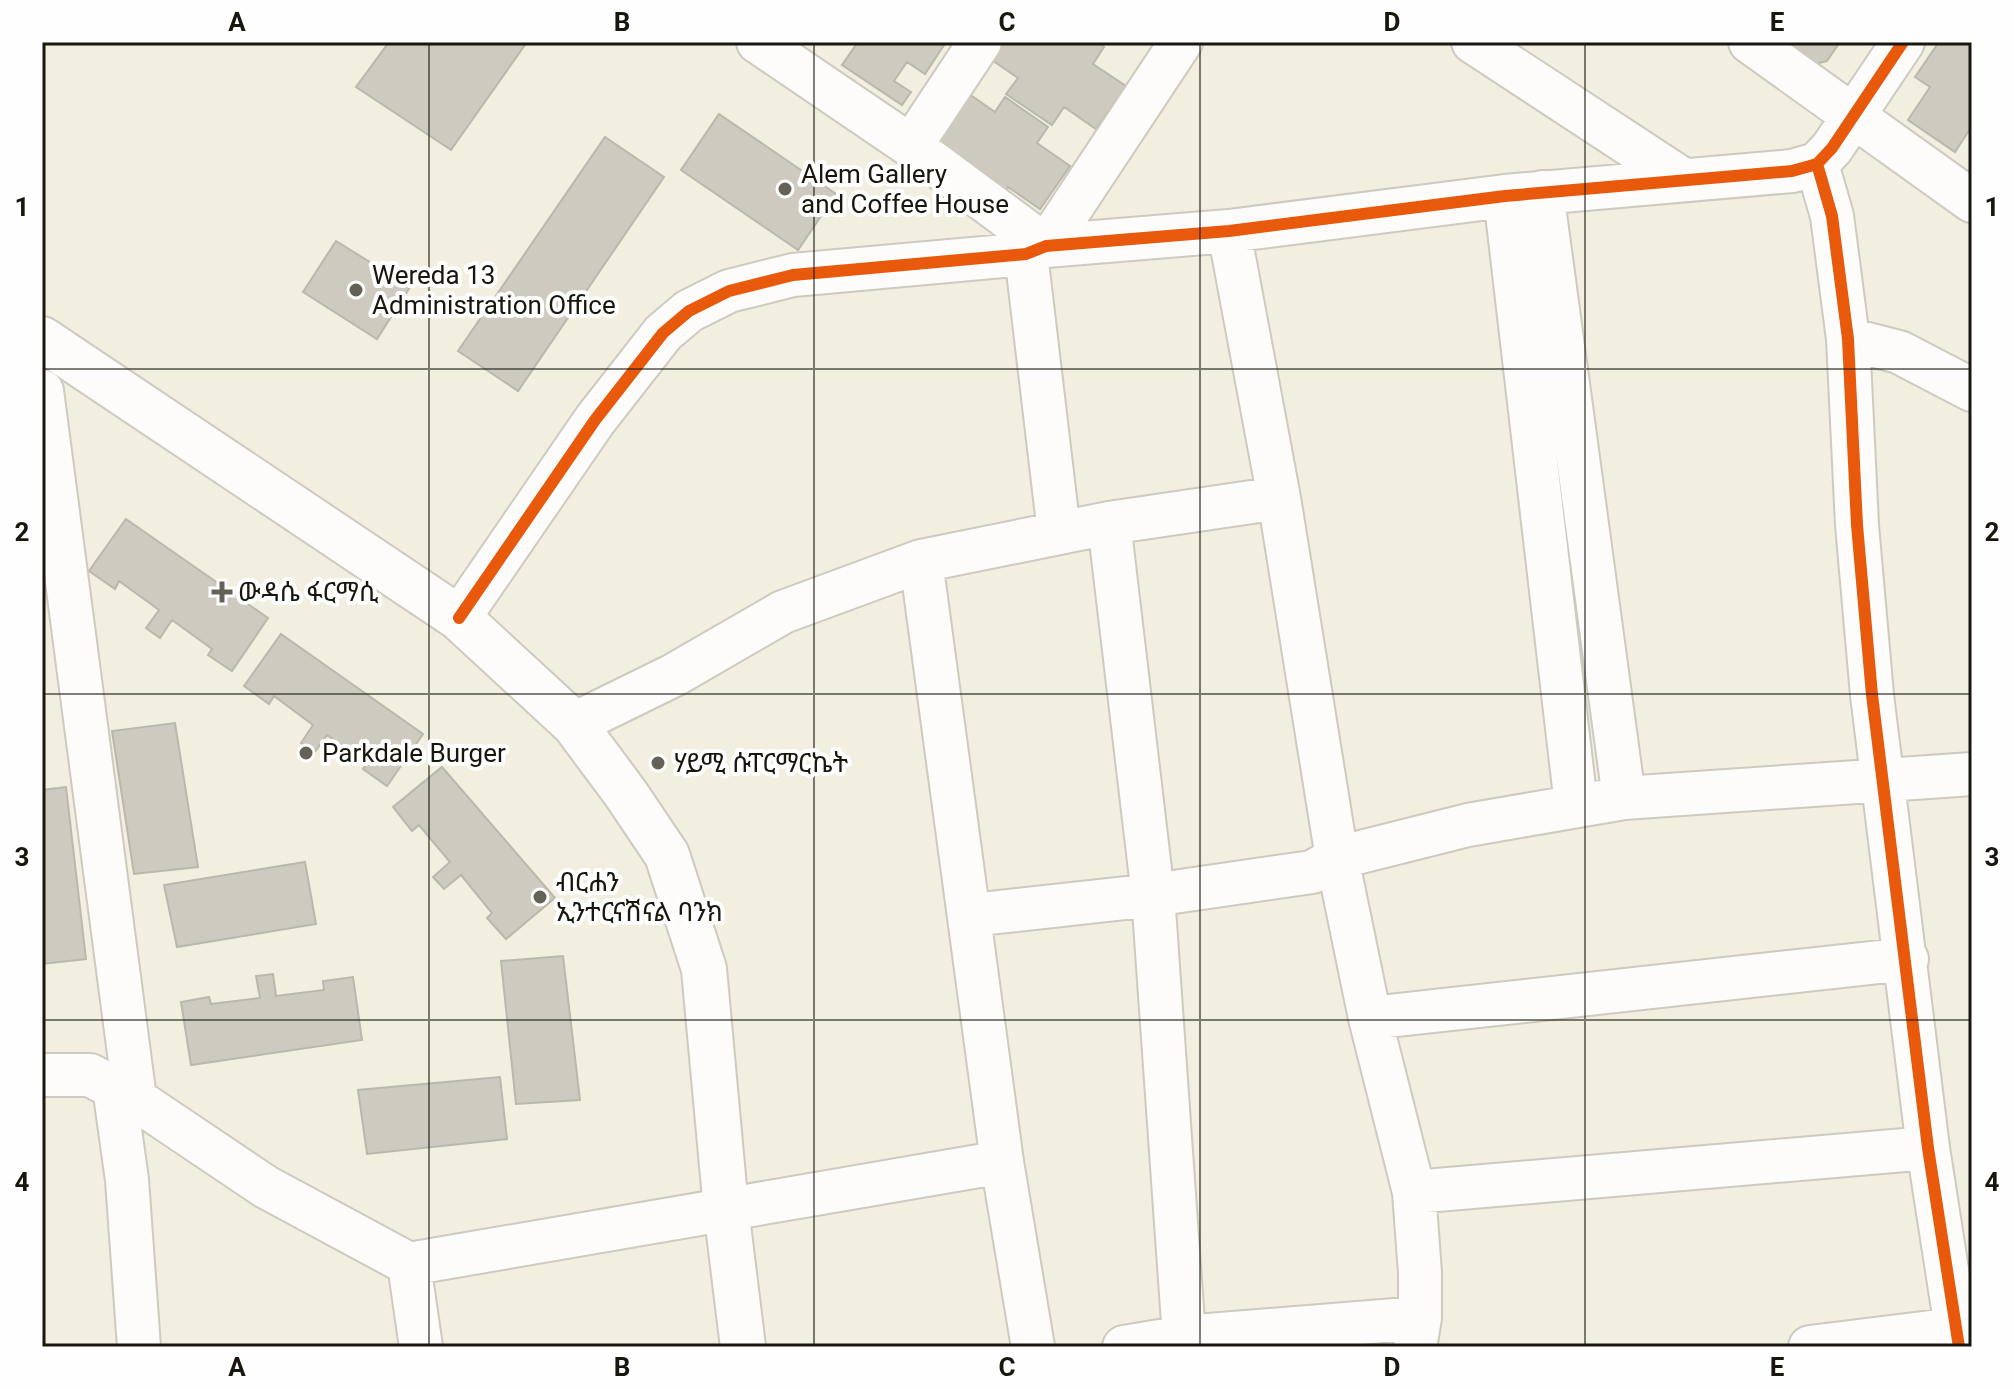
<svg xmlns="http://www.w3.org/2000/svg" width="2014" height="1389" font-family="Roboto,'Noto Sans Ethiopic',sans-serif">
<rect width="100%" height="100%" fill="#f2eee0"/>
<path fill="#cecac0" stroke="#bab7ac" stroke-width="2" d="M 389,42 L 527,42 L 451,150 L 356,87 Z
M 858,42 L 946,42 L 925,74 L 907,62 L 894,81 L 911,92 L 902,105 L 842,65 Z
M 995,42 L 1097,42 L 1104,47 L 1093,64 L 1126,86 L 1096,129 L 1064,107 L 1052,125 L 1006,94 L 1018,78 L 986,56 Z
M 1770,42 L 1840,42 L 1827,61 L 1806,67 Z
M 1939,42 L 1972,42 L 1972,126 L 1955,152 L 1908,120 L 1930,87 L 1915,77 Z
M 962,89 L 995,112 L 1005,97 L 1048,127 L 1037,143 L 1070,166 L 1040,209 L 1008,187 L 996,205 L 950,174 L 962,157 L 930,136 Z
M 719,114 L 836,194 L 798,250 L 681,170 Z
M 605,137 L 664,177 L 518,391 L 458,351 Z
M 336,241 L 410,287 L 377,339 L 303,292 Z
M 126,519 L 268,618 L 232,671 L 208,655 L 212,649 L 172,620 L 160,638 L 146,628 L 159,610 L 119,581 L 115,589 L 89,571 Z
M 281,634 L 423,734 L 387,786 L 363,769 L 367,763 L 327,735 L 314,753 L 301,743 L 313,725 L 274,696 L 269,704 L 244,686 Z
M 175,723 L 198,867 L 134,874 L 112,731 Z
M 442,767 L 555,898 L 506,939 L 487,918 L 492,913 L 461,875 L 444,889 L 433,877 L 450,862 L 419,825 L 412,831 L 393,807 Z
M 66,787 L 86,959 L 42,964 L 42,790 Z
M 305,862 L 316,924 L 177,947 L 164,885 Z
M 563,956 L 580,1100 L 516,1104 L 501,961 Z
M 273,974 L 276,996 L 324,990 L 323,981 L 353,977 L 362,1040 L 191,1065 L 181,1002 L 209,997 L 211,1004 L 260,998 L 256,976 Z
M 500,1077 L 507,1139 L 367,1154 L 358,1090 Z"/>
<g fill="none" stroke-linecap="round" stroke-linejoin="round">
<defs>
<path id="minor" d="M 758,42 L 911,146 L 1046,246 L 1181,42
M 1473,42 L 1682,179
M 1750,42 L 1972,201
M 911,146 L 980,42
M 1817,164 L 1832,216 L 1848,339 L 1857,525 L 1872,695 L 1928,1148 L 1959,1347
M 1542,192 L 1624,798
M 1505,196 L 1576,805
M 1229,231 L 1279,498 L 1337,858 L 1370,1018 L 1414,1192 L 1420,1273 L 1420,1318 L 1415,1347
M 1026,254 L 1059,532
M 1848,339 L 1899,352 L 1972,390
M 42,391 L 135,1099
M 1109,523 L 1153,895 L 1184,1337
M 921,561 L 1002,1162 L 1033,1347
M 459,618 L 595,420 L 663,333 L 689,311 L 729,291 L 793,275 L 1026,254 L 1046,246 L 1229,231 L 1505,196 L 1792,171 L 1817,164 L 1832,148 L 1903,42
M 574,724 L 674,675 L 783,612 L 921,561 L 1109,523 L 1279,498
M 971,915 L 1153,895 L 1312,872 L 1337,858 L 1468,825 L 1624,798 L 1972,774
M 1370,1018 L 1907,959
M 42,1075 L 90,1075 L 135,1099 L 266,1187 L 409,1264 L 1002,1162
M 114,1087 L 127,1180 L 139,1347
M 1414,1192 L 1928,1148
M 409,1264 L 421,1347
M 1124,1347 L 1184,1337 L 1420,1318
M 1810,1347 L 1955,1329"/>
<path id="major" d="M 42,339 L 459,618 L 574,724 L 626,794 L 667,855 L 704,969 L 726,1209 L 743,1347"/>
</defs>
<use href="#minor" stroke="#cecac0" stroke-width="46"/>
<use href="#major" stroke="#cecac0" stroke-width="48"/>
<use href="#minor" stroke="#fdfcfa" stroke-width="42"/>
<use href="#major" stroke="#fdfcfa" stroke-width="44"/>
<defs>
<path id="cycleway" d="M 1817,164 L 1832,216 L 1848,339 L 1857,525 L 1872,695 L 1928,1148 L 1959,1347
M 459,618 L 595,420 L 663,333 L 689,311 L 729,291 L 793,275 L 1026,254 L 1046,246 L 1229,231 L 1505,196 L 1792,171 L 1817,164 L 1832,148 L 1903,42"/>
</defs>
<use href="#cycleway" stroke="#fefefe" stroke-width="17"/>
<use href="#cycleway" stroke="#e8590c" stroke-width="12"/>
</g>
<path fill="none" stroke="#18160d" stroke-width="2" stroke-opacity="0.55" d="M 429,42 L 429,1347M 814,42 L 814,1347M 1200,42 L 1200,1347M 1585,42 L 1585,1347M 42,369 L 1972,369M 42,694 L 1972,694M 42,1020 L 1972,1020"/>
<g fill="#646257" stroke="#fefefe" stroke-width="3">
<circle cx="785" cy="189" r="8"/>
<circle cx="356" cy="290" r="8"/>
<path d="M218 580h8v8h8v8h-8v8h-8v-8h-8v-8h8z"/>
<circle cx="306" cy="753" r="8"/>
<circle cx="658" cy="763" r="8"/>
<circle cx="540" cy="897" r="8"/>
</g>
<g text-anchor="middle" stroke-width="8" stroke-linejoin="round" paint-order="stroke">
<g font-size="26" fill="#18160d" stroke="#fefefe" text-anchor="start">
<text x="801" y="183">Alem Gallery<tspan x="801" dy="30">and Coffee House</tspan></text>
<text x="372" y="284">Wereda 13<tspan x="372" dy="30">Administration Office</tspan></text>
<text x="238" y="601">ውዳሴ ፋርማሲ</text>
<text x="322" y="762">Parkdale Burger</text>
<text x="674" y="772">ሃይሚ ሱፐርማርኬት</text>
<text x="556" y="891">ብርሐን<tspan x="556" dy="30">ኢንተርናሽናል ባንክ</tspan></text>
</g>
</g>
<rect width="2014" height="1389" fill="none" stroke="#fefefe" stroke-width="88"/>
<rect x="44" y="44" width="1926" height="1301" fill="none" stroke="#18160d" stroke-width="3"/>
<g font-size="26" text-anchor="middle" font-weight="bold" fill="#18160d">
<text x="237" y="31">A</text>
<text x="622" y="31">B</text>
<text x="1007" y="31">C</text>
<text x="1392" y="31">D</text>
<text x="1777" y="31">E</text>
<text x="22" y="216">1</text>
<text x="1992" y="216">1</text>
<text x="22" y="541">2</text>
<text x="1992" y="541">2</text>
<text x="22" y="866">3</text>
<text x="1992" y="866">3</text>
<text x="22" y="1191">4</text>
<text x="1992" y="1191">4</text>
<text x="237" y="1376">A</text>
<text x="622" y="1376">B</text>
<text x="1007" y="1376">C</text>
<text x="1392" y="1376">D</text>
<text x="1777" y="1376">E</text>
</g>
</svg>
